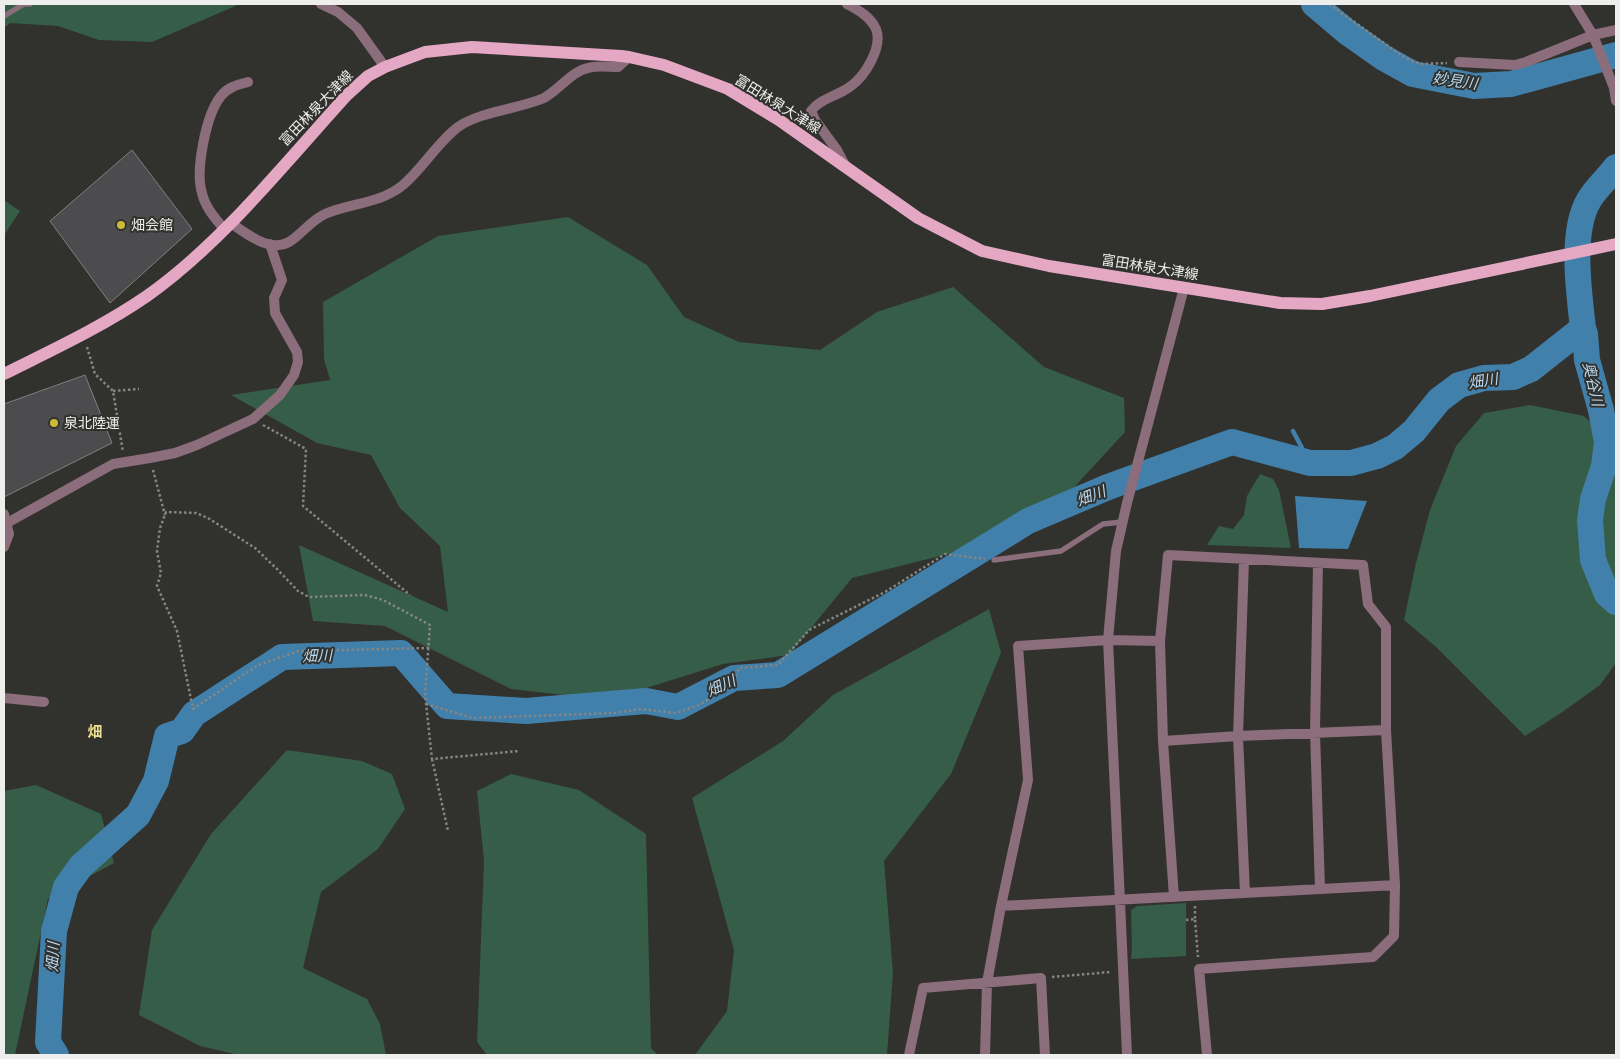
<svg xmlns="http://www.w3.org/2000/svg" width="1620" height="1059" font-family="'Fira Sans','Noto Sans JP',sans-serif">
<rect width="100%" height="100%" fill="#31312e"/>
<path fill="#355d48" d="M 4,4 L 240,4 L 152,42 L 99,40 L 58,26 L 10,23 L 4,28 Z
M 4,200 L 20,211 L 5,234 L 4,233 Z
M 568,217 L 647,265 L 684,317 L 739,342 L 820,350 L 877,312 L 953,287 L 1044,367 L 1124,398 L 1125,432 L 1032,533 L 852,578 L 789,655 L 723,664 L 608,700 L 511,689 L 385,626 L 313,621 L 299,545 L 448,612 L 440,546 L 400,508 L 371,455 L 317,443 L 231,395 L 330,380 L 324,359 L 323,302 L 438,236 Z
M 1530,405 L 1584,416 L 1616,448 L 1616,663 L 1600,685 L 1561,713 L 1525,736 L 1435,646 L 1404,620 L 1416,563 L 1430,510 L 1456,446 L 1484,413 Z
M 1260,474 L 1273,479 L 1279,490 L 1291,548 L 1207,545 L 1219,526 L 1233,529 L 1244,515 L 1247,496 Z
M 989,609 L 1001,653 L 951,774 L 884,861 L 893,973 L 887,1055 L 695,1055 L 727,1011 L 734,950 L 692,798 L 783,741 L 833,695 Z
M 287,750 L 362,761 L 392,774 L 405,809 L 378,849 L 321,892 L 303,968 L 367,999 L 380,1024 L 386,1055 L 239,1055 L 200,1046 L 139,1015 L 152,930 L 211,834 Z
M 511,774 L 579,790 L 646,834 L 651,1048 L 658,1055 L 487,1055 L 477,1042 L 484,861 L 477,791 Z
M 36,785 L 101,814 L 114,863 L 48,899 L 15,1055 L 4,1055 L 4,791 Z
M 1186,903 L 1186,956 L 1131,959 L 1132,947 L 1131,910 L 1137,906 Z"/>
<path fill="#4180ab" d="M 1295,496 L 1367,501 L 1348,549 L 1299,548 Z"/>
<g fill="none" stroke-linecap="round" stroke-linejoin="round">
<path stroke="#4180ab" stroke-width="4.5" d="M 1293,431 L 1310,463"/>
<path stroke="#4180ab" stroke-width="26" d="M 1314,4 L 1347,32 L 1384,58 L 1413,74 L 1474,86 L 1511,84 L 1616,55
M 1616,167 C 1608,178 1596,188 1589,200 C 1570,232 1579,292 1583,328 L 1585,334 L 1587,360 L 1601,410 L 1607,442 L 1604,466 L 1593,499 L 1590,520 L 1593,560 L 1607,594 L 1616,602
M 56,1055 L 48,1042 L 54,931 L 66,887 L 81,866 L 138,815 L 156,781 L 167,736 L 182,731 L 194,714 L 282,657 L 401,653 L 447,706 L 526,711 L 646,701 L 678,707 L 734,678 L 778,675 L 1028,521 L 1108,487 L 1232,442 L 1310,463 L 1351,463 L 1377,456 L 1395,447 L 1414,431 L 1439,400 L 1459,385 L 1484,378 L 1513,377 L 1531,369 L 1583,328"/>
</g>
<path fill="#4c4b4d" stroke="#817f81" d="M 132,150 L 192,229 L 110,303 L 50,221 Z
M 85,375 L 112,443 L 4,497 L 4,404 Z"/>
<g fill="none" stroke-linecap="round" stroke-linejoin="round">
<path stroke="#858583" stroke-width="2.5" stroke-dasharray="2.5 2.5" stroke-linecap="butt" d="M 1329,4 L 1398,53 L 1411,61 L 1422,64 L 1447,63
M 87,347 L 95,374 L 113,391 L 123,452
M 113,391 L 139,389
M 263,425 L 306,449 L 303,506 L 410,595
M 153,470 L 165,515
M 429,648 L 299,651 L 258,665 L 193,709 L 177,631 L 157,586 L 161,573 L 157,551 L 160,528 L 166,512 L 196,513 L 208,518 L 255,548 L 277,569 L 298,591 L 309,597 L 365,595 L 383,600 L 430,625 L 425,694 L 432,759 L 519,751
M 426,704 L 473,718 L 615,713 L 640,709 L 676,713 L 699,705 L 731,686 L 739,668 L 778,665 L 809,630 L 885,592 L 945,554 L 985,559
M 432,759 L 448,831
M 1195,906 L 1195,919
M 1186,920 L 1195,919 L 1198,957
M 1052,977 L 1111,972"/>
<path stroke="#8b6d7b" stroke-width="5.5" d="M 4,16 L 24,4 L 30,4
M 994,560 L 1061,551 L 1103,524 L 1122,522"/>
<path stroke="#8b6d7b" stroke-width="10" d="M 1574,4 L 1593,35 L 1614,88 L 1616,101
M 1459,62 L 1515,65 L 1526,62 L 1593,35 L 1616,30
M 846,167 L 837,150 L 815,120 L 811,111 C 821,98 838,96 851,86 C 865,76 883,47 876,29 C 870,16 858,10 847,4
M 231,223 C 247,234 272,255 292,240 C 303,232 312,220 325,214 C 350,203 380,204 403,185 C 423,168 437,143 458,127 C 481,111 519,109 544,98 C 559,90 572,71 588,68 C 597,65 609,67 618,67 L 629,57
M 224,229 C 215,218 205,207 202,193 C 195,171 206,114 221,96 C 228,87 237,85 248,82
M 4,514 L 9,534 L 4,547
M 7,523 L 113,464 L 150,458 L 175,453 L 197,445 L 253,419 L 280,395 L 294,375 L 298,362 L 297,352 L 275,313 L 274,298 L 282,280 L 270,244
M 1244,560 L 1238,736 L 1245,893
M 1318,563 L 1315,732 L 1320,889
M 4,698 L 44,702
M 1163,741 L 1238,736 L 1386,730
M 1174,897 L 1163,741 L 1160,641 L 1168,555 L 1363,565 L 1368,604 L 1386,627 L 1386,730 L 1395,885 L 1394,936 L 1373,957 L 1199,969 L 1207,1055
M 1001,906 L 1395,885
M 909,1055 L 923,988 L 1041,978 L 1045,1055
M 985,1055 L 987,983 L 1001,906 L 1028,780 L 1018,646 L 1108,640 L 1160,641
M 1127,1055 L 1108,640 L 1116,551 L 1127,503 L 1184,288"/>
<path stroke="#8b6d7b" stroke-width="10" d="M 321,4 L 338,12 L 357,28 L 385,67"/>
<path stroke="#e4a8c5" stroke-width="12" d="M 4,374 C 52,350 102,327 147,296 C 222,243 285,163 347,95 L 368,76 L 385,67 L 425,52 L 472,47 L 621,56 L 629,57 L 664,65 L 728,89 L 779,120 L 918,218 L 982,251 L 1049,266 L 1280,303 L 1322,304 L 1370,296 L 1616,244"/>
</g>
<g fill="#ccb938" stroke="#31312e" stroke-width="2">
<circle cx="121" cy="225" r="5"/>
<circle cx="54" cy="423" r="5"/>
</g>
<g text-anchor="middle" stroke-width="4" stroke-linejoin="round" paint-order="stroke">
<g font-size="14" fill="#eeeeec" stroke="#31312e">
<text transform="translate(778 104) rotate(32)" y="5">富田林泉大津線</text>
<text transform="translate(316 108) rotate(-46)" y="5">富田林泉大津線</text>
<text transform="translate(1150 267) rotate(9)" y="5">富田林泉大津線</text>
</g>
<g font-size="14" fill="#eeeeec" stroke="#31312e" text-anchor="start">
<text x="131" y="230">畑会館</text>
<text x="64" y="428">泉北陸運</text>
</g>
<g font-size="15" font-style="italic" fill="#b7d8f1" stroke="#31312e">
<text transform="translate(1455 81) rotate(8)" y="5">妙見川</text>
<text transform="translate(1483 381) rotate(-9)" y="5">畑川</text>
<text transform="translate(1593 384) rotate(77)" y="5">奥谷川</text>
<text transform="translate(1091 496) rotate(-21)" y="5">畑川</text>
<text transform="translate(317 656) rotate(-2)" y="5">畑川</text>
<text transform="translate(721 686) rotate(-24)" y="5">畑川</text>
<text transform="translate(53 957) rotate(-87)" y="5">畑川</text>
</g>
<g font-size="15" font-weight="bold" fill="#ebdf90" stroke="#31312e">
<text x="95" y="737">畑</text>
</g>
</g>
<rect width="1620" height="1059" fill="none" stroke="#eeeeec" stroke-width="10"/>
</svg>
